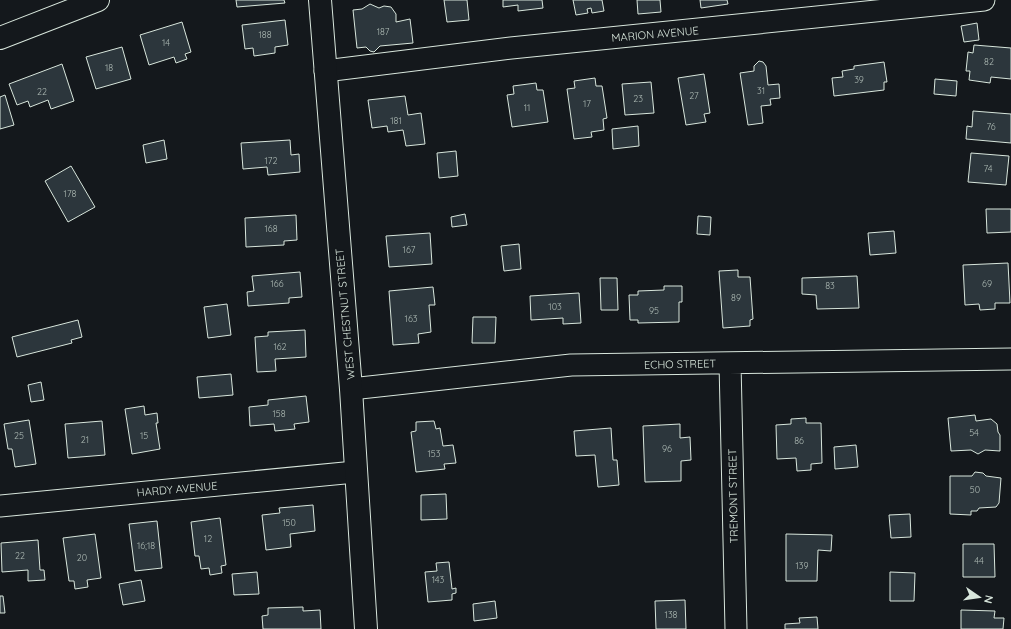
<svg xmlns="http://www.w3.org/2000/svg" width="1011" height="629" font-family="Quicksand,sans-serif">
<rect width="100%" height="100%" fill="#14181c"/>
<path fill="#2c363c" stroke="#d8e6dc" d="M 236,0 L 284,0 L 285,3 L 237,7 Z
M 444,0 L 467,0 L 469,20 L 447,22 Z
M 503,0 L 542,0 L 543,8 L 518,11 L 518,5 L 503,7 Z
M 573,0 L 602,0 L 604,11 L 592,13 L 591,8 L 587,9 L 588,13 L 576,15 Z
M 637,0 L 660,0 L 661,12 L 638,14 Z
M 700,0 L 727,0 L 728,4 L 701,8 Z
M 370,4 L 379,8 L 384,6 L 391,7 L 396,14 L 396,22 L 410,19 L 413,43 L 380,46 L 374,52 L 370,51 L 366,47 L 357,48 L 353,10 L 362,9 Z
M 285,20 L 288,45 L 275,47 L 275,53 L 254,56 L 253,48 L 245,49 L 242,25 Z
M 182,22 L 191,52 L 185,54 L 187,59 L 176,63 L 174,57 L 149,65 L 140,35 Z
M 977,23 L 979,40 L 964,42 L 961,26 Z
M 974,45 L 1011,48 L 1011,79 L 991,77 L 990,83 L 969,80 L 970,71 L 966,71 L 968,52 L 973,53 Z
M 122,47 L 131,79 L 96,89 L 86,57 Z
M 759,61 L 763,62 L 766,66 L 768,85 L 779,84 L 780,98 L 770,99 L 771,105 L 761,106 L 763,123 L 748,125 L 740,73 L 754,71 L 754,66 Z
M 884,62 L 887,82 L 884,82 L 884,90 L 834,96 L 832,78 L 843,77 L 842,71 L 854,69 L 854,66 Z
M 62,64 L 74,101 L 51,109 L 48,100 L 30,107 L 28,101 L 17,105 L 9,84 Z
M 704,74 L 710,113 L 704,114 L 706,122 L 686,125 L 678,78 Z
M 595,78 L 596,86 L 602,86 L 607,118 L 603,119 L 604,130 L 591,132 L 592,137 L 574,139 L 567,89 L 575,88 L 574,81 Z
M 935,79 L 957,81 L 956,96 L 934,94 Z
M 651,82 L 654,113 L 625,115 L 622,84 Z
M 536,83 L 537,90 L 543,90 L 548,122 L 512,127 L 507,95 L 514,94 L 513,86 Z
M 5,95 L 14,125 L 0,129 L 0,97 Z
M 405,96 L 408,115 L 421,113 L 425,144 L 406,146 L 403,130 L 388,132 L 387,126 L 372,128 L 368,100 Z
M 973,111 L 1011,114 L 1011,143 L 966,139 L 967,126 L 972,127 Z
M 638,126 L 639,146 L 613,149 L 612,129 Z
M 164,140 L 167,159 L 146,163 L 143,145 Z
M 290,140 L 291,155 L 299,154 L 300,172 L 268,175 L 267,167 L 243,169 L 241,143 Z
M 456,151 L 458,176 L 439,178 L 437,153 Z
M 971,153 L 1009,156 L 1006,185 L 968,182 Z
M 71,166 L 95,207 L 68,222 L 45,181 Z
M 986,209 L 1011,209 L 1011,232 L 987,233 Z
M 465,214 L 467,225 L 452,227 L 451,217 Z
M 296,215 L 297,240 L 284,241 L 284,245 L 246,247 L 245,218 Z
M 698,216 L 711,217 L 710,235 L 697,234 Z
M 894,231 L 896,253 L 870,255 L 868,233 Z
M 430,233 L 432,264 L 389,267 L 386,236 Z
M 519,244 L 521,269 L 504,271 L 501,246 Z
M 1008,263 L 1010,303 L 995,303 L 995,309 L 980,310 L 979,304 L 965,305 L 963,265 Z
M 738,270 L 738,277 L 750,277 L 753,319 L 750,320 L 750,326 L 723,328 L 719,271 Z
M 300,272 L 302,297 L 289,298 L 289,303 L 248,306 L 247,292 L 254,291 L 252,276 Z
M 857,276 L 859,308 L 817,309 L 816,295 L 802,294 L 802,278 Z
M 600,278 L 617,278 L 618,310 L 601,310 Z
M 664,286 L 682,286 L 682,302 L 679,302 L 679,322 L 638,323 L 638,320 L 630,320 L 629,295 L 638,295 L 638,291 L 664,290 Z
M 433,287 L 435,305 L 429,305 L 431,332 L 418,334 L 419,343 L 393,345 L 389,291 Z
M 579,293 L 581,323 L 563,324 L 563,318 L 531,320 L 530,296 Z
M 227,304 L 231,335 L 208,338 L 204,307 Z
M 473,317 L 496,317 L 495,343 L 472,343 Z
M 78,320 L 82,337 L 71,340 L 72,343 L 17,357 L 12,337 Z
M 305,330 L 306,357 L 275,359 L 276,371 L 257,372 L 255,337 L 268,336 L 268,332 Z
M 231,374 L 233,395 L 199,398 L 197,377 Z
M 41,382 L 44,400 L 31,402 L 28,385 Z
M 306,396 L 309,422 L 294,424 L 295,429 L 275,431 L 274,424 L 250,426 L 249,407 L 268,405 L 268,400 Z
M 144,406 L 145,415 L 157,413 L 158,423 L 156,423 L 160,449 L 132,454 L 125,409 Z
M 975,415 L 976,421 L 991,419 L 997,424 L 998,432 L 1000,435 L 1000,451 L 985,450 L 978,454 L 971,450 L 951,451 L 948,418 Z
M 806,418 L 806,423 L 821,423 L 822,463 L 811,464 L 811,470 L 797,471 L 796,458 L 777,459 L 776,425 L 791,424 L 791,419 Z
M 29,420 L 36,464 L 15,467 L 12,449 L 8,449 L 4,424 Z
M 102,421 L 105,455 L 68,458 L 65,424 Z
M 434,421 L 436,429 L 440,428 L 443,446 L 453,445 L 456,463 L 444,464 L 445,469 L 416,472 L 411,432 L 416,431 L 416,422 Z
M 680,424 L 680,438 L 690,437 L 691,460 L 681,461 L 681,481 L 645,482 L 643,426 Z
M 611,428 L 613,460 L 617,460 L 619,485 L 598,487 L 595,455 L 576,456 L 574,431 Z
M 856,445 L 858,467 L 835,469 L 834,447 Z
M 975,472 L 983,473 L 986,476 L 1001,478 L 999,503 L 996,507 L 979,508 L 977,511 L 971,511 L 971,515 L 950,514 L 950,476 L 972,476 Z
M 446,494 L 447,519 L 421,520 L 421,495 Z
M 313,505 L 315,531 L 290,534 L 291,547 L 266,550 L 262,515 L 280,513 L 279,508 Z
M 910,514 L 911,537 L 891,538 L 889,515 Z
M 220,518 L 226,565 L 221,566 L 222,573 L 210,575 L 209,568 L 201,569 L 199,556 L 195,556 L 191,522 Z
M 157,521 L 162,568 L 135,571 L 129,524 Z
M 95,534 L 101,578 L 87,580 L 88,587 L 75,589 L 74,581 L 69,581 L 63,538 Z
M 786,534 L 832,535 L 831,551 L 818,550 L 817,581 L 786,581 Z
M 38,540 L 40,570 L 44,570 L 45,580 L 28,581 L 28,570 L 2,572 L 1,543 Z
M 963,544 L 994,544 L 995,577 L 963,577 Z
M 449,562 L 452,589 L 456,588 L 456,593 L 452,594 L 452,600 L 428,602 L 425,572 L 437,571 L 436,563 Z
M 257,572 L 259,594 L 234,595 L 232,574 Z
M 890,572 L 915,573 L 914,601 L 890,601 Z
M 141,580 L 145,601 L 123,605 L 119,584 Z
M 0,596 L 3,596 L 5,613 L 0,613 Z
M 685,600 L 686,629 L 656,629 L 655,601 Z
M 495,601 L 497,618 L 474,621 L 473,604 Z
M 303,607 L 303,611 L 320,610 L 321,629 L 263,629 L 262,616 L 268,615 L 268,608 Z
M 961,610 L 995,611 L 994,618 L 1004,618 L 1003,629 L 961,629 Z
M 817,617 L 818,629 L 785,629 L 785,624 L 800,623 L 799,618 Z"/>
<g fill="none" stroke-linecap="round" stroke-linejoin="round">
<defs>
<path id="street" d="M 325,71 L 511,48 L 984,0
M 730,363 L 736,629
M 351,389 L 571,365 L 1011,359
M 0,506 L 355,472"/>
<path id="secondary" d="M 320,0 L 351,389 L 366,629
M 0,38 L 98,0"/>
</defs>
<use href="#street" stroke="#d8e6dc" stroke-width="23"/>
<use href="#secondary" stroke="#d8e6dc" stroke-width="24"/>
<use href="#street" stroke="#14181c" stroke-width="21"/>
<use href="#secondary" stroke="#14181c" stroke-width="22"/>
</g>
<g text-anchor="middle" stroke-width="3" stroke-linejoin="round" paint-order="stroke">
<g font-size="9" fill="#adbab4">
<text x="383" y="35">187</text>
<text x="265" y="38">188</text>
<text x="166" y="46">14</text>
<text x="989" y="65">82</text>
<text x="109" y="71">18</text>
<text x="859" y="83">39</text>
<text x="761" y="94">31</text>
<text x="42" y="95">22</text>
<text x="694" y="99">27</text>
<text x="638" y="102">23</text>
<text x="587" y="107">17</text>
<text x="527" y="111">11</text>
<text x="396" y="124">181</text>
<text x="991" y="130">76</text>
<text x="271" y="164">172</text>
<text x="988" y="172">74</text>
<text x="70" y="197">178</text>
<text x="271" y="232">168</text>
<text x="409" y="253">167</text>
<text x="277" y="287">166</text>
<text x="987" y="287">69</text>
<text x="830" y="289">83</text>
<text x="736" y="301">89</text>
<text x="555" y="310">103</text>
<text x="654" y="314">95</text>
<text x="411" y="322">163</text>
<text x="280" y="350">162</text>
<text x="279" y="417">158</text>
<text x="974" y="436">54</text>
<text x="19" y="439">25</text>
<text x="144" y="439">15</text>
<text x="85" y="443">21</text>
<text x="799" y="444">86</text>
<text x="667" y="452">96</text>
<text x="434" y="457">153</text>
<text x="975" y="493">50</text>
<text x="289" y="526">150</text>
<text x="208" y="542">12</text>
<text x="146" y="549">16;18</text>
<text x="20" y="559">22</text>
<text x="82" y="561">20</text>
<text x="979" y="564">44</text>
<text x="802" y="569">139</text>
<text x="438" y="583">143</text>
<text x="671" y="618">138</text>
</g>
<g font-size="11" fill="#d8e6dc" stroke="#14181c">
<text transform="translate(655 34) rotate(-5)" y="4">MARION AVENUE</text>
<text transform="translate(345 314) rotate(-95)" y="4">WEST CHESTNUT STREET</text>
<text transform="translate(680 364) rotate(-1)" y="4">ECHO STREET</text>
<text transform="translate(177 489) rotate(-5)" y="4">HARDY AVENUE</text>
<text transform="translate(733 496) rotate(-91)" y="4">TREMONT STREET</text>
</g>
</g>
<g transform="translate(979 597) rotate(103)" stroke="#14181c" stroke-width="3" paint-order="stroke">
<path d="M0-3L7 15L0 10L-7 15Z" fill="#d8e6dc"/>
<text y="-6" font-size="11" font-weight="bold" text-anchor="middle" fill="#d8e6dc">N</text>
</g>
</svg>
